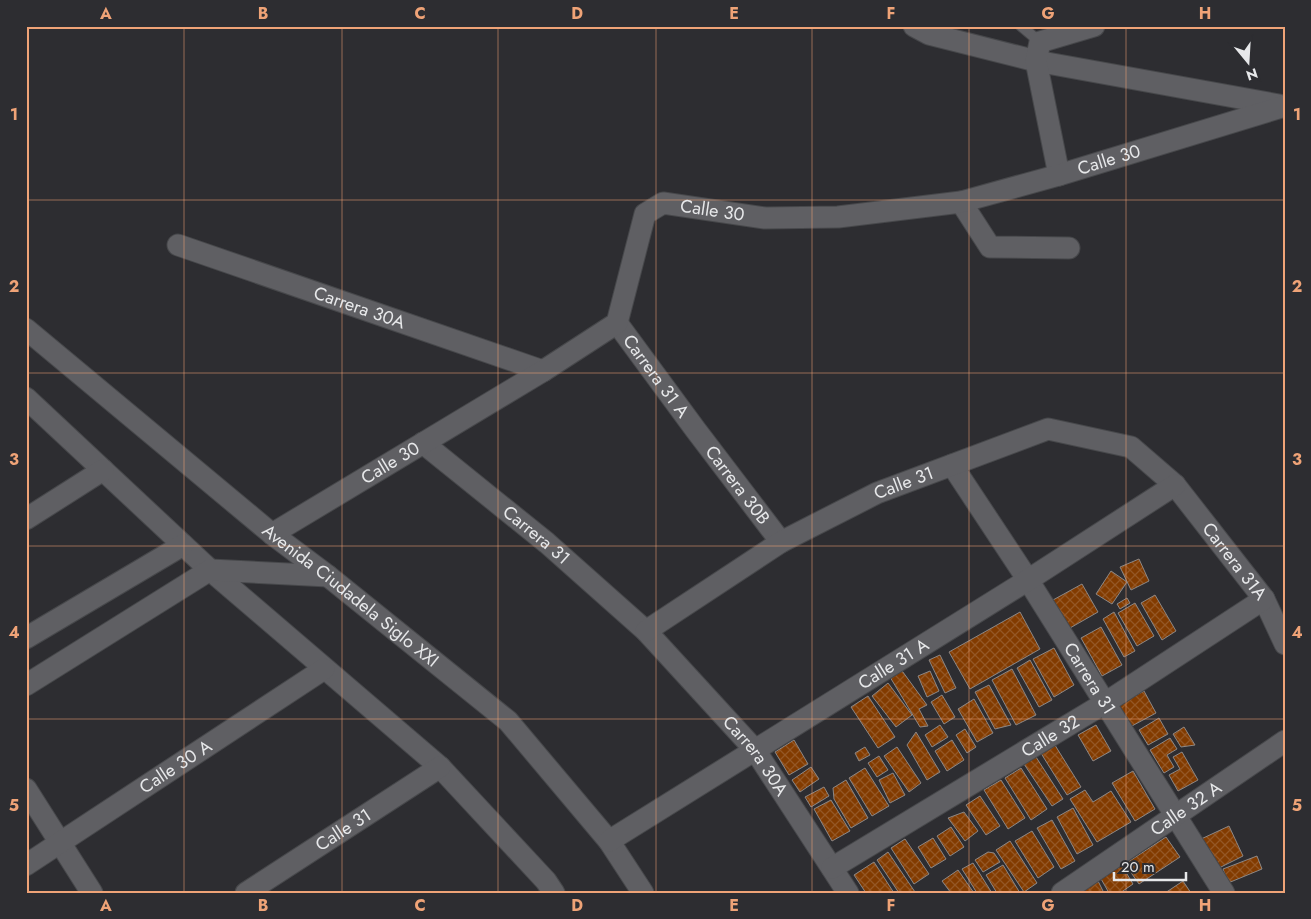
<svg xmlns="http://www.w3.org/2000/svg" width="1311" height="919" font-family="Jost,sans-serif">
<defs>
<pattern id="building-cross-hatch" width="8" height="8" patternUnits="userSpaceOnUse" patternTransform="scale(1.25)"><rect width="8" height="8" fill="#823b00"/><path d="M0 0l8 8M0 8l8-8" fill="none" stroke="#945725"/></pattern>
</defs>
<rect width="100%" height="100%" fill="#2d2d31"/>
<path fill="url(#building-cross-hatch)" stroke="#8c8785" d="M 1139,559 L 1149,581 L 1131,590 L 1120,567 Z
M 1111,571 L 1127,582 L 1112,604 L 1096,594 Z
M 1082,584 L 1098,612 L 1070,628 L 1053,600 Z
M 1155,595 L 1176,631 L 1162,640 L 1141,603 Z
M 1127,598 L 1130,603 L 1120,609 L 1117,604 Z
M 1135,603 L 1154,636 L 1137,646 L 1118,613 Z
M 1020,612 L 1040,649 L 970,689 L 949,652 Z
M 1114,612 L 1135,651 L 1124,657 L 1103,619 Z
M 1101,627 L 1122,665 L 1102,676 L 1081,638 Z
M 1054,648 L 1074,685 L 1054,697 L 1033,659 Z
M 940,655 L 956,688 L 945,693 L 929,660 Z
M 1030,660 L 1052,700 L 1039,707 L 1017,668 Z
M 900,668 L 927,705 L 919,709 L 928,726 L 920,727 L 890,677 Z
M 1012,669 L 1036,715 L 1016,725 L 992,680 Z
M 930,671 L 939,691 L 927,697 L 918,676 Z
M 888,683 L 912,715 L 896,727 L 872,696 Z
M 989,685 L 1011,725 L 995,729 L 975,692 Z
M 1144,691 L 1156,713 L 1130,727 L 1118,705 Z
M 942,695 L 955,717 L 944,724 L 931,702 Z
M 868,696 L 895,737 L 878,748 L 851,707 Z
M 974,699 L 993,733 L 977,742 L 958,709 Z
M 1159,718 L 1168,734 L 1148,745 L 1139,730 Z
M 940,725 L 948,737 L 932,747 L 925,735 Z
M 1096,725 L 1111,751 L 1093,761 L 1078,735 Z
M 1184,727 L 1195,745 L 1181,747 L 1173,734 Z
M 965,729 L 976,747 L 967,753 L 956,735 Z
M 916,732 L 940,772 L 927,780 L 907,745 Z
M 1170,738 L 1177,749 L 1167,755 L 1174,767 L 1164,773 L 1150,750 Z
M 794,740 L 808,764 L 789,775 L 775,752 Z
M 952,740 L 964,760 L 947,771 L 935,751 Z
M 1053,742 L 1081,787 L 1067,795 L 1039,750 Z
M 865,747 L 870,755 L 859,761 L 855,753 Z
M 897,747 L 921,783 L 909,792 L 884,756 Z
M 1182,752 L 1198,780 L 1178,791 L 1169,775 L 1180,769 L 1173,757 Z
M 879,756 L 888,770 L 877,777 L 868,763 Z
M 1036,757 L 1063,799 L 1052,806 L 1024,764 Z
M 811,767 L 819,779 L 800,792 L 792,780 Z
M 865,768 L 889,806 L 872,816 L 849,778 Z
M 1021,768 L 1047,809 L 1031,820 L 1005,778 Z
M 1133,771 L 1155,809 L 1135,821 L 1112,783 Z
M 893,773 L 905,795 L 890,803 L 879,780 Z
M 846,780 L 868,818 L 851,828 L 834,799 L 833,788 Z
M 1001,780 L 1025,818 L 1008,829 L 984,790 Z
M 824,787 L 829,796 L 811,807 L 805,797 Z
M 1085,790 L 1093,802 L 1111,791 L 1131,822 L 1097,842 L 1070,799 Z
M 980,796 L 1000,826 L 986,835 L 966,805 Z
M 831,800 L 850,831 L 832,841 L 814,809 Z
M 1073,808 L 1093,845 L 1077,854 L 1057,817 Z
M 964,812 L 978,831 L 965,841 L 948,818 Z
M 1052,820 L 1075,861 L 1061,869 L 1037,828 Z
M 1229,826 L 1243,856 L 1213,871 L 1199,840 Z
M 951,827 L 964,847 L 950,856 L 937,836 Z
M 1032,831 L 1054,867 L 1038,878 L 1015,841 Z
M 1166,837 L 1180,857 L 1139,884 L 1125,864 Z
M 933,838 L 946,859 L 931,868 L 918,847 Z
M 905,839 L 929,874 L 914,884 L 891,848 Z
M 1010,841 L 1037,883 L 1024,892 L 996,850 Z
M 888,852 L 915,892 L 914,893 L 899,893 L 877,860 Z
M 988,852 L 994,853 L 1000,862 L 983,872 L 975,860 Z
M 1257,856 L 1262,869 L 1228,883 L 1223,869 Z
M 874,862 L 894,893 L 866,893 L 854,875 Z
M 973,863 L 992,893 L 977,893 L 962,869 Z
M 1121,864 L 1133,884 L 1120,893 L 1109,893 L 1100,877 Z
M 1003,865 L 1020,893 L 997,893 L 986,875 Z
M 958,870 L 974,893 L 951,893 L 942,881 Z
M 1098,881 L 1104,893 L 1077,893 Z
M 1183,881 L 1191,893 L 1165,893 Z"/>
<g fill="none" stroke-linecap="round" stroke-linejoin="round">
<defs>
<path id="service" d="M 1021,26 L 1040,42"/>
<g id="minor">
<path d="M 914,26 L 929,34 L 1036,61 L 1279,105"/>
<path d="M 1059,175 L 1036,61 L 1040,42 L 1094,26"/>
<path d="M 961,202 L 990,247 L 1069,248"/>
<path id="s1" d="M 178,245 L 543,371"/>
<path id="s2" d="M 617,323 L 695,429 L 781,542"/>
<path id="s3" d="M 26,329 L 272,534 L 328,576 L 508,721 L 609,841 L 643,893"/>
<path d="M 26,398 L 210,570 L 440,767 L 546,881 L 554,893"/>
<path id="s4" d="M 423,443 L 547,543 L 646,631 L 755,750 L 848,893"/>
<path id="s5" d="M 952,465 L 1028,580 L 1224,893"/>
<path d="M 26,519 L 103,470"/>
<path id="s6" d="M 272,534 L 543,371 L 617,323 L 645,214 L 663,203 L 765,218 L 838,217 L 961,202 L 1059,175 L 1285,106"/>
<path id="s7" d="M 646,631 L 781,542 L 877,493 L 1048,429 L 1131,447 L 1175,485 L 1264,599 L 1285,644"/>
<path d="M 26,638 L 183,545"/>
<path d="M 26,685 L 210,570 L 328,576"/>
<path d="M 26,789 L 92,893"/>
<path id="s8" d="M 609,841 L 1028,580 L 1175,485"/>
<path id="s9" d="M 26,865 L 324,669"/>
<path id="s10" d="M 832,868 L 1105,703 L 1264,599"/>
<path id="s11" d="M 246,893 L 440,767"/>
<path id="s12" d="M 1062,893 L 1285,741"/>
</g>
</defs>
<use href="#service" stroke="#47484b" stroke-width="12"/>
<use href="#minor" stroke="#47484b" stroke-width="23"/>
<use href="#service" stroke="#5f5f63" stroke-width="10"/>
<use href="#minor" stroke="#5f5f63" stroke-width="21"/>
</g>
<path fill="none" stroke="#efa377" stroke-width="1" stroke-opacity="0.55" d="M 184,26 L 184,893M 342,26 L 342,893M 498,26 L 498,893M 656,26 L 656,893M 812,26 L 812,893M 969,26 L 969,893M 1126,26 L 1126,893M 26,200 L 1285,200M 26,373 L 1285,373M 26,546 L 1285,546M 26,719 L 1285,719"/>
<g text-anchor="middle" stroke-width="4" stroke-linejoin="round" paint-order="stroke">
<g font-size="18" fill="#e7e8ea" stroke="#2d2d31">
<text dy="6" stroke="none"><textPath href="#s6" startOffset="992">Calle 30</textPath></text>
<text dy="6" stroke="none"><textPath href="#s6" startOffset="588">Calle 30</textPath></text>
<text dy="6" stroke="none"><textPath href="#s1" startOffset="192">Carrera 30A</textPath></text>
<text dy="6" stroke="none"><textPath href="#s2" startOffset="66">Carrera 31 A</textPath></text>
<text dy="6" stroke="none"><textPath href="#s6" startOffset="138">Calle 30</textPath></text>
<text dy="6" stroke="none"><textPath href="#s7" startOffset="298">Calle 31</textPath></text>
<text dy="6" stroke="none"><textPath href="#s2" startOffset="202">Carrera 30B</textPath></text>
<text dy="6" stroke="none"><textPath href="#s4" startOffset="146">Carrera 31</textPath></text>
<text dy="6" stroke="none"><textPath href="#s7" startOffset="692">Carrera 31A</textPath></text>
<text dy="6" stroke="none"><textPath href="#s3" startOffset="420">Avenida Ciudadela Siglo XXI</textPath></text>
<text dy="6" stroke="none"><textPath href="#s8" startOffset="335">Calle 31 A</textPath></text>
<text dy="6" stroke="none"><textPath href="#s5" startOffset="254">Carrera 31</textPath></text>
<text dy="6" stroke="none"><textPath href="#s10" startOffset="255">Calle 32</textPath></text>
<text dy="6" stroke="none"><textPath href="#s4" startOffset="458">Carrera 30A</textPath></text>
<text dy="6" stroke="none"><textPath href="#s9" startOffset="179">Calle 30 A</textPath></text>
<text dy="6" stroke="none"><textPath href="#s12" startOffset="150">Calle 32 A</textPath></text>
<text dy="6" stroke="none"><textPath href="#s11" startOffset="116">Calle 31</textPath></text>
</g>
</g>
<rect width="1311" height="919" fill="none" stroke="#2d2d31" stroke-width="55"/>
<g transform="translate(1248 62) rotate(162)" stroke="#2d2d31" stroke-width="4" paint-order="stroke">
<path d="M0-4L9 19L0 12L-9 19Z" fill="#e7e8ea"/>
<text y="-8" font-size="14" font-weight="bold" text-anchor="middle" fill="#e7e8ea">N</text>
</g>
<path d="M1114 872v8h72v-8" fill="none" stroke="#e7e8ea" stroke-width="2.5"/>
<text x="1121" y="872" font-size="15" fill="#e7e8ea" stroke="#2d2d31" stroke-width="4" paint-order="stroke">20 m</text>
<rect x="28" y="28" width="1256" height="864" fill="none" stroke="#efa377" stroke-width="2"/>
<g font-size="16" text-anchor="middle" font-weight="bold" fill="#efa377">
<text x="106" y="19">A</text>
<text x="263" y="19">B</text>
<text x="420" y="19">C</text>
<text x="577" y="19">D</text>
<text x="734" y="19">E</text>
<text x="891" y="19">F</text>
<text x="1048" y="19">G</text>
<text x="1205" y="19">H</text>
<text x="14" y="120">1</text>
<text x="1297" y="120">1</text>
<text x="14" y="292">2</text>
<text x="1297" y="292">2</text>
<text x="14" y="465">3</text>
<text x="1297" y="465">3</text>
<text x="14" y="638">4</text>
<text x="1297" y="638">4</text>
<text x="14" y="811">5</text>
<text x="1297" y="811">5</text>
<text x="106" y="911">A</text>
<text x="263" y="911">B</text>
<text x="420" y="911">C</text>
<text x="577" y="911">D</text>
<text x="734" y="911">E</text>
<text x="891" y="911">F</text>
<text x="1048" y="911">G</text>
<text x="1205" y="911">H</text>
</g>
</svg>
